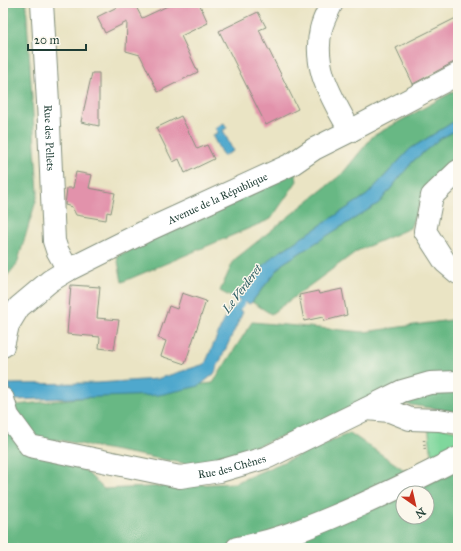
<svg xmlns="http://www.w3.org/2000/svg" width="461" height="551" font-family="'IM FELL Great Primer',serif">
<rect width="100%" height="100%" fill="#fbf7ec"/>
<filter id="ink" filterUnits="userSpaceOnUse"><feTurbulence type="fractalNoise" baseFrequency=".025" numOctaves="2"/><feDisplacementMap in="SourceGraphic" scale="8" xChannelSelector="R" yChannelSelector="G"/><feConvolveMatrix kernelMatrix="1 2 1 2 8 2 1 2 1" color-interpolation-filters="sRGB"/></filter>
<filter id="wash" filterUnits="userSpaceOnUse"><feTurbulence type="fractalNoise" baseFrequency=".012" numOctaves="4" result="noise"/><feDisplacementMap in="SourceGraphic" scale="16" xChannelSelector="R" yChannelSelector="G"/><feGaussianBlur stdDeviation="0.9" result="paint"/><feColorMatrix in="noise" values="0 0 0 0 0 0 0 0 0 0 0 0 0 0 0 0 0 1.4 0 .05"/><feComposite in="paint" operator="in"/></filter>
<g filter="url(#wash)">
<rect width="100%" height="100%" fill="#eae4c4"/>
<path fill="#7fd79c" stroke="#4f8a68" d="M 428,425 L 458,431 L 458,444 L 432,457 Z"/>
<path fill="#67b884" stroke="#437a5c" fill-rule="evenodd" d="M 3,3 L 26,3 L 38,194 L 17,264 L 3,281 Z
M 458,89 L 458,119 L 410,149 L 367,195 L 272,257 L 233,298 L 220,291 L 234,260 L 342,174 L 373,136 Z
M 458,129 L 458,178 L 428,185 L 410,228 L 357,251 L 271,314 L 252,302 L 282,264 L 379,203 L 413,161 L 438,140 Z
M 295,171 L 297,181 L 271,219 L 122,282 L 117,256 Z
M 458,319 L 458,412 L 397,403 L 280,437 L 204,467 L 53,439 L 104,489 L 235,483 L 350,433 L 416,478 L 458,457 L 458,548 L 3,548 L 3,391 L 17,405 L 213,383 L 252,322 L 364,332 ZM 403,493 L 427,493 L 427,517 L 403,517 Z"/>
<path fill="#4fa8cd" stroke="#377280" d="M 458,119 L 458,129 L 438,140 L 413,161 L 379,203 L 282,264 L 250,304 L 233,298 L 272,257 L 367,195 L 410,149 Z
M 224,123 L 227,128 L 223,130 L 233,151 L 223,156 L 212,135 L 218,133 L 215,128 Z
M 230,306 L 243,312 L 214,374 L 199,386 L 159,395 L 12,400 L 9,384 L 98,383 L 157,379 L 205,364 Z"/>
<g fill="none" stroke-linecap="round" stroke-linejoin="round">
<path stroke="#4fa8cd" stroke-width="6" d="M 234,315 L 236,310 L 248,295"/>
</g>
<g id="blocks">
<path fill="#e292ab" d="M 125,3 L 134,3 L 142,18 L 174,3 L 199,3 L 208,23 L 181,36 L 198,72 L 158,92 L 140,55 L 126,51 L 127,22 L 105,33 L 97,17 Z
M 258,12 L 266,27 L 259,30 L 298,109 L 266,125 L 219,31 Z
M 458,17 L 458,62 L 452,63 L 413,84 L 396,48 Z
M 92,73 L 99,73 L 99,126 L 81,122 Z
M 181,116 L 197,149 L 207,145 L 214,159 L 185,173 L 179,159 L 173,162 L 156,128 Z
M 76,172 L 92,175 L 89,188 L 115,193 L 111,213 L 107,212 L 106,220 L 76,215 L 72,207 L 65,205 L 67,188 L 73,188 Z
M 71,285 L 100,287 L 97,318 L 119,320 L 114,350 L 99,348 L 100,337 L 67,334 Z
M 342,289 L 347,315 L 324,321 L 323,317 L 304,321 L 299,295 L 318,291 L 319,294 Z
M 182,293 L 206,301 L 185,364 L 161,356 L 166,341 L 158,338 L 169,306 L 177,309 Z"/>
</g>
</g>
<g filter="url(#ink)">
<use href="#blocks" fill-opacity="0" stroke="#84907c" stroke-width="1"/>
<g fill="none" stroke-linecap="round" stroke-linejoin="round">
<defs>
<g id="minor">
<path id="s1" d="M 42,3 L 48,102 L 54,241 L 57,250 L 68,270"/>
<path d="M 332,3 C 328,11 323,20 321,29 C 312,69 332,97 350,131"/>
<path d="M 458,171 L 432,196 L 425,231 L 445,262 L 458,273"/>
<path id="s2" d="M 3,346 L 8,325 L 19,307 L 50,281 L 68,270 L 150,229 L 292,164 L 314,149 L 350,131 L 458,74"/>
<path id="s3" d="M 3,399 L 8,416 L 30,446 L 180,477 L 220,471 L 268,457 L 366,409 L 402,391 L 430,383 L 458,382"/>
<path d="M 366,409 L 390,411 L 410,419 L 439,420 L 458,423"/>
</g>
<path id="major" d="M 237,548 C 271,542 302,530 333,517 C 376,499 417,479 458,458"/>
</defs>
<use href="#minor" stroke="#84907c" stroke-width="24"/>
<use href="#major" stroke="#84907c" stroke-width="24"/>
<path stroke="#84907c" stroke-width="2.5" stroke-dasharray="1 3" stroke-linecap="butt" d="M 424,440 L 425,451"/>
<use href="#minor" stroke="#fff" stroke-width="22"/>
<use href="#major" stroke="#fff" stroke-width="22"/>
</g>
</g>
<g text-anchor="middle" stroke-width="3" stroke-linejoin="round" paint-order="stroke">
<g font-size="11" fill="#1f3d34" stroke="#fbf7ec">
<text dy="4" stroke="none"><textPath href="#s1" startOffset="135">Rue des Pellets</textPath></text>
<text dy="4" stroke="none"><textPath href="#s2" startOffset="270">Avenue de la République</textPath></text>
<text dy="4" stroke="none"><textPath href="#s3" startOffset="261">Rue des Chênes</textPath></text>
</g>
<g font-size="12" font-style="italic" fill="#2d5d62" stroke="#fbf7ec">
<text transform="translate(242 289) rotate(-53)" y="4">Le Verderet</text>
</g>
</g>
<rect width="461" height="551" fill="none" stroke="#fbf7ec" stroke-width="16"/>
<g transform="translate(415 505) rotate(146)"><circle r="19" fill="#fbf7ec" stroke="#a3ada2"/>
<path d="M0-3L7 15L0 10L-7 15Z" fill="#c8321e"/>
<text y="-6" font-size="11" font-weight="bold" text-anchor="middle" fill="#1f3d34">N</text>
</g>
<path d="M28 44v6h58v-6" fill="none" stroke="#1f3d34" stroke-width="2"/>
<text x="34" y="44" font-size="12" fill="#1f3d34" stroke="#fbf7ec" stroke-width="3" paint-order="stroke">20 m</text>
</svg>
